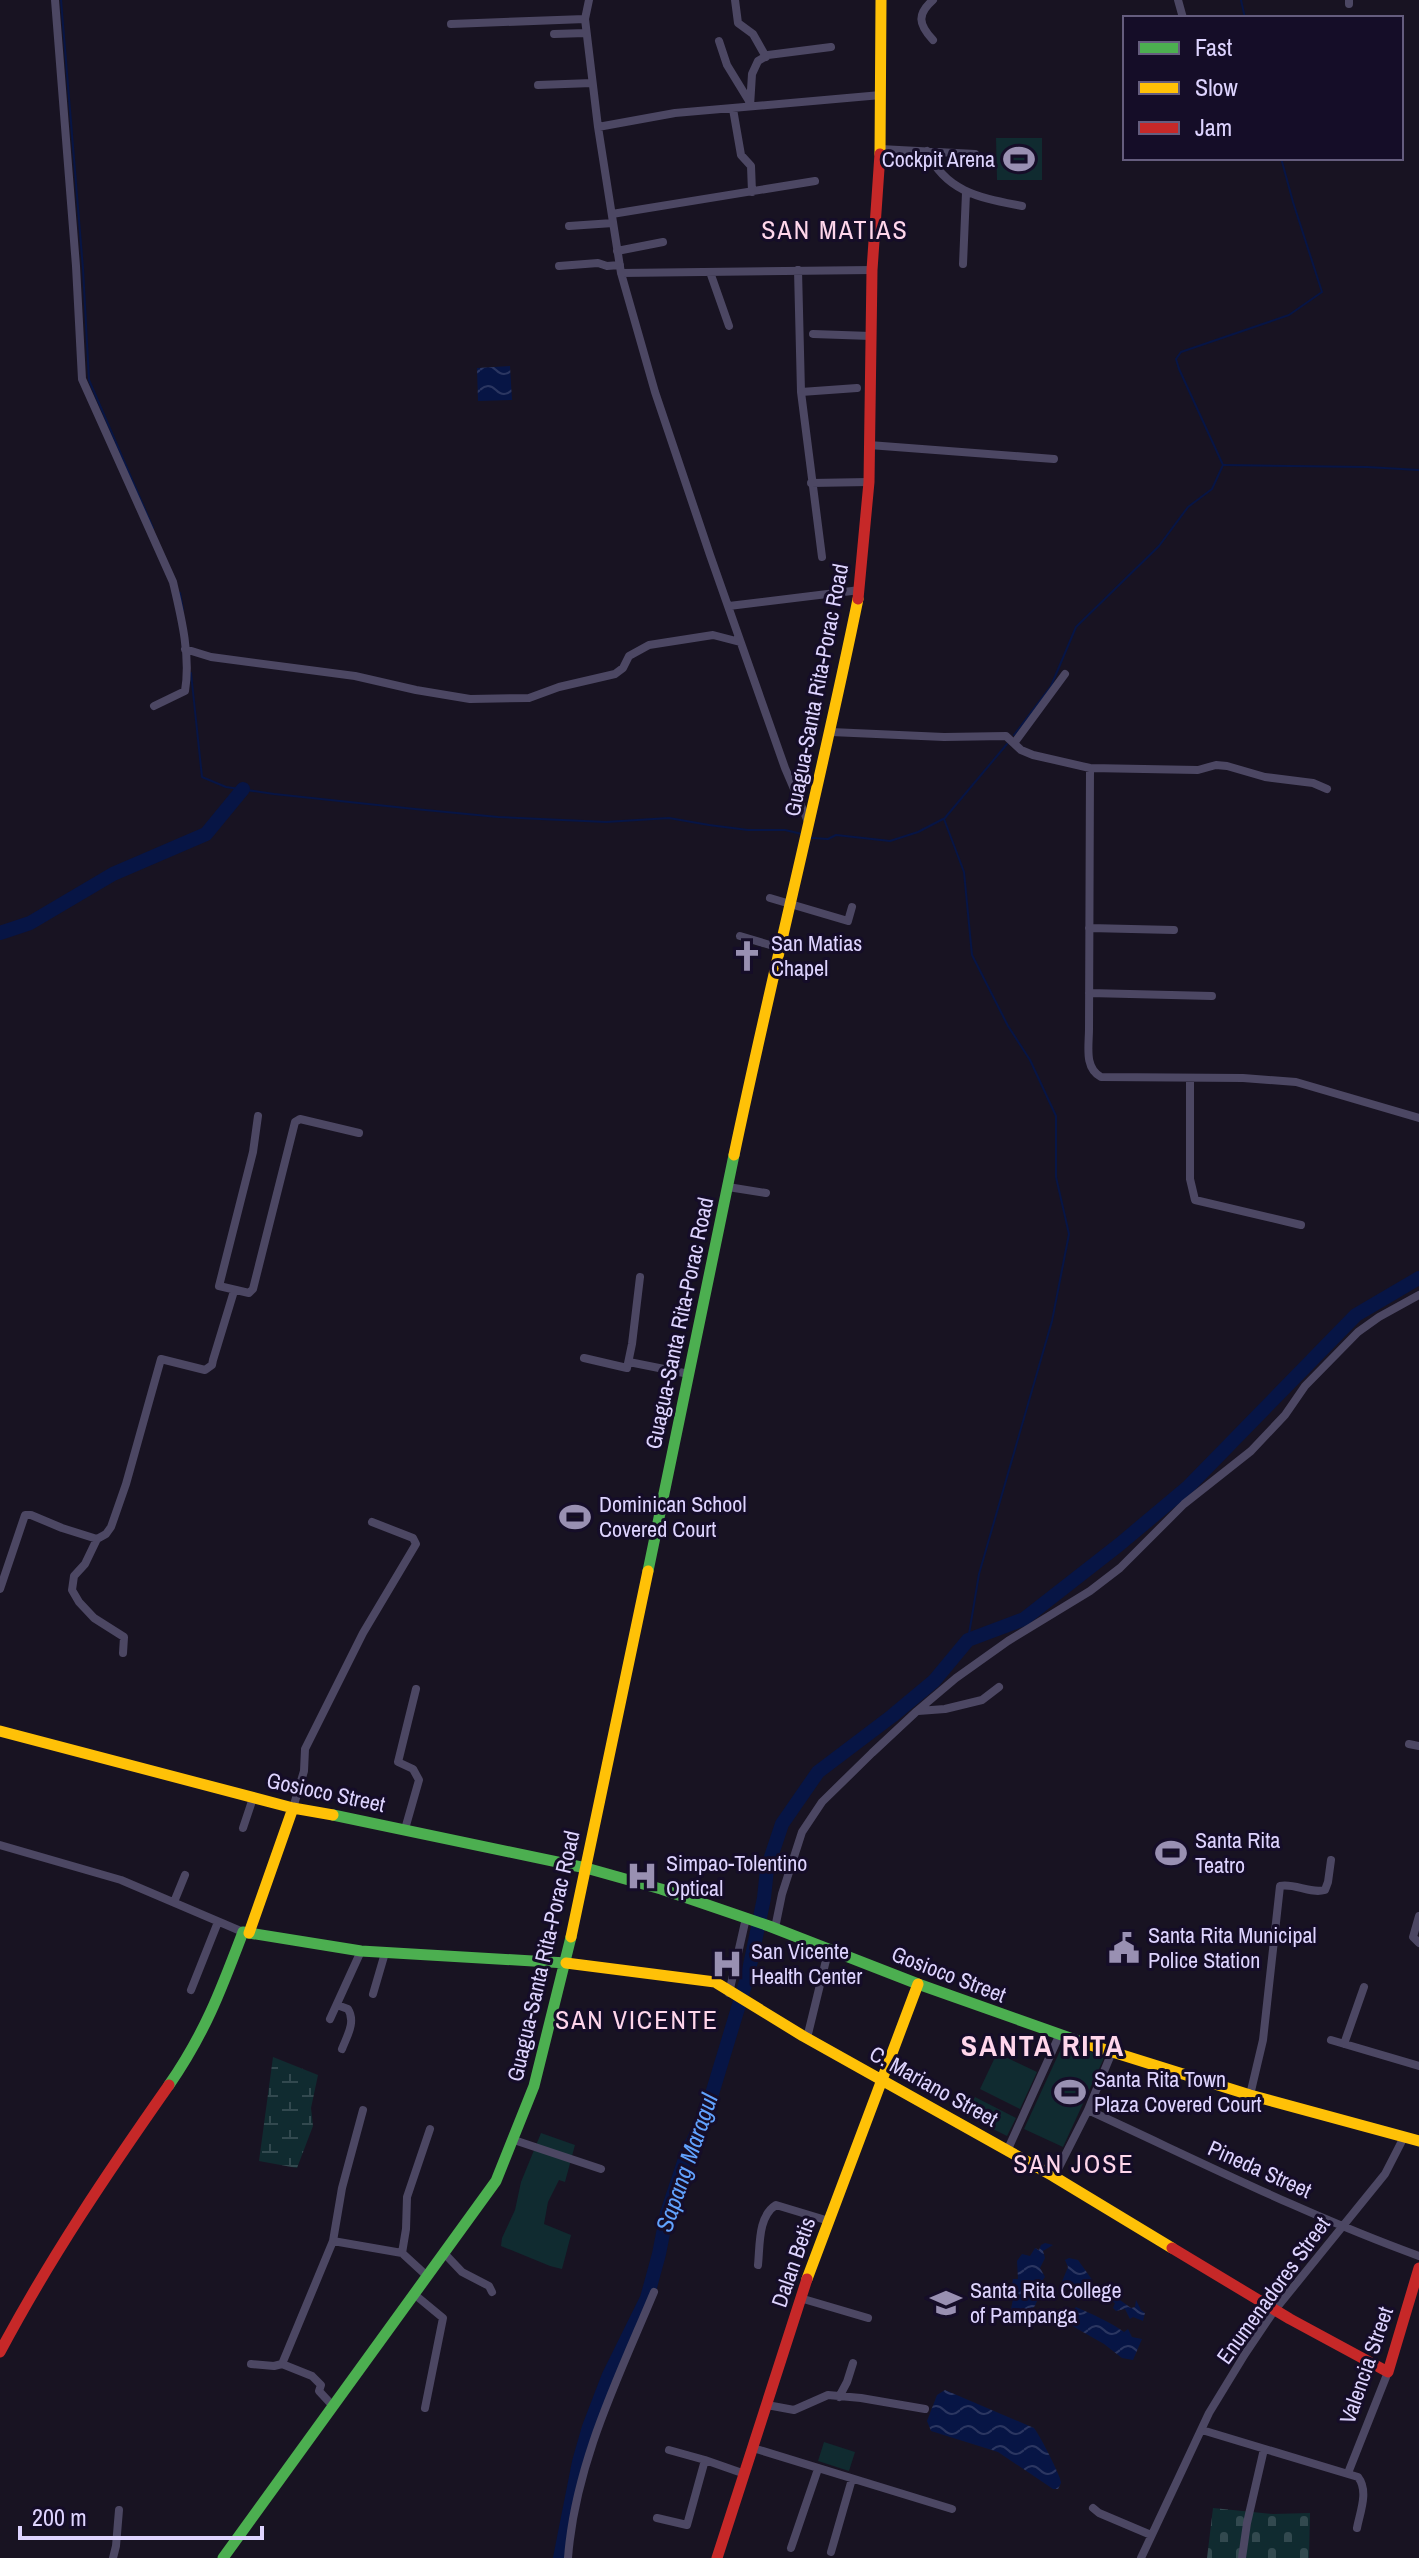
<svg xmlns="http://www.w3.org/2000/svg" width="1419" height="2558" font-family="'Archivo Narrow',sans-serif">
<defs>
<pattern id="wetland-marsh" width="20" height="14" patternUnits="userSpaceOnUse" patternTransform="scale(2)"><rect width="20" height="14" fill="#102b30"/><path d="M1 5h8M5 5V1M11 12h8M15 12V8" fill="none" stroke="#32494f"/></pattern>
<pattern id="cemetery-stones" width="16" height="16" patternUnits="userSpaceOnUse" patternTransform="scale(2)"><rect width="16" height="16" fill="#102b30"/><path d="M2 7V4a2 2 0 0 1 4 0v3zM10 15v-3a2 2 0 0 1 4 0v3z" fill="#32494f"/></pattern>
<pattern id="water-waves" width="16" height="10" patternUnits="userSpaceOnUse" patternTransform="scale(2)"><rect width="16" height="10" fill="#071545"/><path d="M0 5q4-4 8 0t8 0" fill="none" stroke="#2b3661"/></pattern>
</defs>
<rect width="100%" height="100%" fill="#181322"/>
<path fill="#102b30" d="M 996,138 L 1042,138 L 1042,180 L 997,180 Z
M 1065,2040 L 1104,2058 L 1063,2147 L 1024,2129 Z
M 997,2053 L 1037,2072 L 1020,2109 L 980,2089 Z
M 975,2097 L 1016,2118 L 1007,2136 L 965,2115 Z
M 541,2133 L 575,2145 L 565,2182 L 559,2180 L 548,2202 L 544,2224 L 571,2235 L 562,2269 L 550,2266 L 501,2246 L 502,2238 L 515,2210 L 521,2182 Z
M 824,2442 L 855,2452 L 849,2471 L 818,2461 Z"/>
<path fill="url(#wetland-marsh)" d="M 273,2057 L 318,2075 L 311,2108 L 313,2126 L 297,2168 L 259,2161 Z"/>
<path fill="url(#cemetery-stones)" d="M 1213,2508 L 1273,2514 L 1310,2513 L 1309,2558 L 1207,2558 Z"/>
<path fill="url(#water-waves)" d="M 510,366 L 512,400 L 478,401 L 477,368 Z
M 1045,2243 L 1053,2245 L 1043,2251 L 1045,2258 L 1040,2268 L 1045,2277 L 1032,2294 L 1037,2301 L 1035,2306 L 1031,2309 L 1036,2317 L 1032,2322 L 1016,2315 L 1010,2318 L 1009,2310 L 1011,2309 L 1014,2294 L 1011,2291 L 1013,2279 L 1018,2279 L 1017,2261 L 1022,2254 L 1030,2256 L 1035,2248 L 1039,2250 L 1041,2245 Z
M 1069,2258 L 1078,2260 L 1093,2281 L 1089,2283 L 1089,2286 L 1080,2289 L 1079,2293 L 1073,2288 L 1061,2284 L 1068,2267 L 1065,2260 Z
M 1106,2292 L 1115,2292 L 1120,2300 L 1131,2308 L 1135,2307 L 1136,2300 L 1141,2310 L 1145,2313 L 1143,2321 L 1133,2317 L 1130,2319 L 1125,2309 L 1116,2311 L 1113,2308 L 1115,2303 L 1105,2298 Z
M 1076,2307 C 1092,2314 1110,2322 1124,2332 L 1128,2329 L 1132,2337 L 1142,2339 L 1133,2360 L 1122,2358 L 1104,2344 L 1060,2319 L 1066,2318 Z
M 945,2390 L 1034,2428 C 1038,2432 1062,2478 1061,2483 C 1060,2485 1059,2487 1058,2489 L 1053,2489 L 998,2452 L 931,2431 L 927,2421 L 937,2395 Z"/>
<g fill="none" stroke-linecap="round" stroke-linejoin="round">
<path stroke="#071545" stroke-width="2" d="M 61,0 L 83,269 L 89,380 L 153,528
M 1241,0 L 1245,18
M 1224,465 L 1367,467 L 1419,470
M 180,593 L 183,610
M 191,673 L 202,777 L 226,787 L 274,794 L 415,809 L 498,817 L 606,822 L 669,818 L 709,825 L 748,830 L 785,830 L 802,834
M 1014,735 L 1051,686 L 1076,627 L 1159,546 L 1188,507 L 1212,489 L 1223,465 L 1179,369 L 1176,359 L 1181,352 L 1289,315 L 1322,292 L 1293,202 L 1281,158
M 812,838 L 828,839 L 836,835 L 890,841 L 918,832 L 943,819
M 968,1640 L 979,1574 L 1052,1321 L 1069,1234 L 1056,1177 L 1056,1116 L 1030,1060 L 1008,1026 L 972,955 L 964,872 L 944,819 L 1007,744"/>
<path stroke="#071545" stroke-width="14" d="M 0,933 L 30,923 L 113,874 L 206,834 L 243,789
M 560,2558 L 579,2462 L 589,2427 L 609,2375 L 647,2298 L 659,2254 L 667,2213 L 687,2153 L 705,2117 L 748,1975 L 764,1898 L 767,1869 L 782,1824 L 818,1772 L 892,1716 L 934,1681 L 968,1640 L 1024,1619 L 1120,1544 L 1189,1486 L 1356,1315 L 1419,1278"/>
<path stroke="#4c4763" stroke-width="8" d="M 55,0 L 76,266 L 82,379 L 173,582 C 181,616 191,656 185,691 L 154,706
M 589,0 L 585,19 L 598,127 L 621,273 L 655,392 L 710,555 L 785,768 L 809,824
M 735,0 L 738,23 L 753,34 L 766,57
M 1178,0 L 1183,18
M 1349,0 L 1349,4
M 451,24 L 585,19
M 554,34 L 586,33
M 933,40 C 918,24 917,14 933,0
M 719,41 L 727,65 L 749,101
M 538,85 L 592,83
M 750,106 L 752,74 L 758,61 L 768,55 L 831,47
M 733,109 L 741,155 L 751,166 L 752,192
M 598,127 L 675,113 L 881,95
M 880,149 L 975,154
M 927,151 C 946,193 982,198 1022,206
M 612,214 L 815,181
M 569,226 L 613,223
M 617,251 L 663,242
M 963,264 L 966,193
M 559,266 L 598,263 L 607,266 L 620,265
M 798,270 L 801,392 L 822,557
M 710,272 L 729,326
M 621,273 L 872,270
M 813,334 L 871,336
M 801,392 L 857,388
M 869,445 L 1054,459
M 811,483 L 869,482
M 729,606 L 860,590
M 185,649 L 211,657 L 355,676 L 416,690 L 470,699 L 529,698 L 559,687 L 615,674 L 623,668 L 629,656 L 649,645 L 713,635 L 740,642
M 831,732 L 944,737 L 1006,736 L 1021,750 L 1033,755 L 1090,768 L 1198,770 L 1216,765 L 1227,766 L 1265,777 L 1313,783 L 1327,789
M 1015,742 L 1065,674
M 1090,768 L 1089,1029 C 1089,1046 1084,1068 1101,1077 L 1243,1078 L 1296,1082 L 1419,1118
M 770,898 L 848,921 L 852,907
M 1089,928 L 1174,930
M 740,936 L 780,948
M 1089,993 L 1212,996
M 1190,1079 L 1190,1179 L 1195,1200 L 1301,1225
M 258,1116 L 253,1152 L 219,1286 L 249,1293 L 253,1289 L 295,1122 L 300,1119 L 359,1133
M 728,1187 L 766,1193
M 584,1358 L 627,1368 L 632,1344 L 640,1277
M 629,1362 L 689,1374
M 0,1589 L 25,1515 L 31,1515 L 62,1528 L 97,1539
M 123,1653 L 124,1637 L 94,1618 L 79,1602 L 72,1590 L 74,1576 L 85,1564 L 97,1539 L 106,1534 L 111,1527 L 126,1484 L 161,1359 L 205,1370 L 212,1365 L 213,1360 L 234,1291
M 918,1711 L 945,1709 L 982,1700 L 999,1687
M 1409,1744 L 1419,1746
M 293,1808 L 304,1771 L 305,1749 L 363,1633 L 416,1544 L 413,1538 L 372,1522
M 243,1828 L 253,1798
M 405,1829 L 419,1780 L 413,1769 L 398,1762 L 416,1689
M 0,1845 L 121,1880 L 243,1932
M 174,1902 L 185,1875
M 1419,1916 L 1413,1937 L 1419,1943
M 775,1928 L 782,1894 L 802,1832 L 822,1802 L 872,1753 L 917,1711 L 956,1678 L 1008,1641 L 1090,1591 L 1120,1568 L 1184,1504 L 1251,1451 L 1285,1415 L 1305,1386 L 1358,1332 L 1379,1317 L 1419,1295
M 191,1990 L 218,1922
M 729,1993 L 746,1918
M 373,1994 L 385,1953
M 337,2005 L 348,2009 C 356,2022 347,2036 342,2049
M 330,2019 L 361,1951
M 807,2038 L 829,1948
M 1331,2040 L 1419,2066
M 1344,2044 L 1364,1987
M 1250,2095 L 1263,2040 L 1280,1886 C 1295,1883 1310,1894 1325,1890 L 1328,1882 L 1331,1860
M 1088,2110 C 1197,2160 1306,2215 1419,2256
M 514,2140 L 601,2169
M 1008,2149 L 1059,2036
M 1054,2177 L 1088,2110 L 1112,2052
M 333,2241 L 402,2253 L 427,2276
M 402,2253 L 406,2229 L 407,2197 L 430,2129
M 444,2253 L 462,2272 L 489,2286 L 492,2292
M 758,2265 C 760,2245 758,2216 776,2205 L 829,2221
M 414,2294 L 443,2318 L 425,2408
M 800,2298 L 868,2318
M 251,2364 L 274,2366 L 282,2364
M 839,2397 L 847,2382 L 853,2363
M 332,2405 L 319,2391 L 321,2385 L 312,2376 L 282,2364 L 333,2241 L 342,2188 L 363,2110
M 767,2405 L 794,2410 L 828,2395 L 861,2398 L 925,2409
M 1202,2430 L 1358,2477 C 1369,2491 1360,2512 1357,2528
M 753,2448 L 952,2509
M 669,2450 L 705,2460
M 1348,2473 L 1388,2372
M 1093,2508 L 1099,2513 L 1151,2535
M 657,2518 L 687,2525 L 705,2460 L 745,2474
M 791,2548 L 818,2469
M 831,2552 L 852,2479
M 113,2558 L 116,2546 L 119,2510
M 568,2558 C 575,2464 618,2378 654,2292
M 1141,2558 L 1209,2413 L 1245,2354 L 1274,2311 L 1385,2174 L 1404,2137
M 1242,2558 L 1247,2523 L 1264,2449"/>
<path stroke="#4caf50" stroke-width="11" d="M 648,1571 L 734,1155
M 333,1815 L 586,1868 L 661,1889 L 769,1926 L 918,1984 L 1087,2044
M 169,2085 C 205,2033 221,1990 243,1932 L 361,1951 L 566,1963
M 223,2558 L 496,2181 L 534,2086 L 571,1937"/>
<path stroke="#ffc107" stroke-width="11" d="M 880,154 L 881,0
M 734,1155 C 773,969 820,785 858,599
M 0,1731 L 293,1808 L 333,1815
M 249,1933 L 293,1808
M 571,1937 L 648,1571
M 566,1963 L 715,1982 L 803,2036 L 1053,2176 L 1172,2248
M 1087,2044 L 1250,2095 L 1419,2141
M 807,2279 L 918,1984"/>
<path stroke="#c62828" stroke-width="11" d="M 858,599 L 869,482 L 872,270 L 880,154
M 1172,2248 L 1290,2319 L 1388,2372 L 1419,2268
M 0,2352 C 50,2258 108,2172 169,2085
M 717,2558 L 807,2279"/>
</g>
<defs>
<symbol id="stadium-bare" viewBox="-9 -9 18 18"><path d="M0-5a6.5 5 0 1 0 0 10a6.5 5 0 1 0 0-10ZM-3.5-1.8h7v3.6h-7Z" fill="#9990b2" stroke="#150d28" stroke-width="2.5" paint-order="stroke"/></symbol>
<symbol id="church-bare" viewBox="-9 -9 18 18"><path d="M-1.2-6h2.4v3.5h3.3v2.4h-3.3V6h-2.4V-.1h-3.3v-2.4h3.3Z" fill="#9990b2" stroke="#150d28" stroke-width="2.5" paint-order="stroke"/></symbol>
<symbol id="hospital-bare" viewBox="-9 -9 18 18"><path d="M-5-5h3v3.5h4V-5h3V5h-3V1.5h-4V5h-3Z" fill="#9990b2" stroke="#150d28" stroke-width="2.5" paint-order="stroke"/></symbol>
<symbol id="civic-bare" viewBox="-9 -9 18 18"><path d="M-.6-6.5H3V-4.5H.6V-3L4-1V1h2V6H-6V1h2V-1L-.6-3ZM-1.2 2.5V6h2.4V2.5Z" fill="#9990b2" stroke="#150d28" stroke-width="2.5" paint-order="stroke"/></symbol>
<symbol id="university-bare" viewBox="-9 -9 18 18"><path d="M0-5L7-2L0 1L-7-2ZM-4 1L0 2.5L4 1V4Q0 6-4 4Z" fill="#9990b2" stroke="#150d28" stroke-width="2.5" paint-order="stroke"/></symbol>
</defs>
<g fill-rule="evenodd">
<use href="#stadium-bare" x="997" y="137" width="44" height="44"/>
<use href="#church-bare" x="725" y="934" width="44" height="44"/>
<use href="#stadium-bare" x="553" y="1495" width="44" height="44"/>
<use href="#stadium-bare" x="1149" y="1831" width="44" height="44"/>
<use href="#hospital-bare" x="620" y="1854" width="44" height="44"/>
<use href="#civic-bare" x="1102" y="1926" width="44" height="44"/>
<use href="#hospital-bare" x="705" y="1942" width="44" height="44"/>
<use href="#stadium-bare" x="1048" y="2070" width="44" height="44"/>
<use href="#university-bare" x="924" y="2281" width="44" height="44"/>
</g>
<g text-anchor="middle" stroke-width="6" stroke-linejoin="round" paint-order="stroke">
<g font-size="22" fill="#ded4ff" stroke="#150d28" text-anchor="start">
<text x="995" y="167" text-anchor="end">Cockpit Arena</text>
<text x="771" y="951">San Matias<tspan x="771" dy="25">Chapel</tspan></text>
<text x="599" y="1512">Dominican School<tspan x="599" dy="25">Covered Court</tspan></text>
<text x="1195" y="1848">Santa Rita<tspan x="1195" dy="25">Teatro</tspan></text>
<text x="666" y="1871">Simpao-Tolentino<tspan x="666" dy="25">Optical</tspan></text>
<text x="1148" y="1943">Santa Rita Municipal<tspan x="1148" dy="25">Police Station</tspan></text>
<text x="751" y="1959">San Vicente<tspan x="751" dy="25">Health Center</tspan></text>
<text x="1094" y="2087">Santa Rita Town<tspan x="1094" dy="25">Plaza Covered Court</tspan></text>
<text x="970" y="2298">Santa Rita College<tspan x="970" dy="25">of Pampanga</tspan></text>
</g>
<g font-size="22" fill="#ded4ff" stroke="#150d28">
<text transform="translate(816 690) rotate(-79)" y="8">Guagua-Santa Rita-Porac Road</text>
<text transform="translate(679 1323) rotate(-78)" y="8">Guagua-Santa Rita-Porac Road</text>
<text transform="translate(326 1792) rotate(12)" y="8">Gosioco Street</text>
<text transform="translate(543 1956) rotate(-77)" y="8">Guagua-Santa Rita-Porac Road</text>
<text transform="translate(949 1974) rotate(21)" y="8">Gosioco Street</text>
<text transform="translate(934 2086) rotate(29)" y="8">C. Mariano Street</text>
<text transform="translate(1260 2169) rotate(24)" y="8">Pineda Street</text>
<text transform="translate(793 2262) rotate(-71)" y="8">Dalan Betis</text>
<text transform="translate(1273 2290) rotate(-54)" y="8">Enumenadores Street</text>
<text transform="translate(1366 2365) rotate(-71)" y="8">Valencia Street</text>
</g>
<g font-size="24" font-style="italic" fill="#62a3ff" stroke="#150d28">
<text transform="translate(687 2163) rotate(-71)" y="8">Sapang Maragul</text>
</g>
<g font-size="26" letter-spacing="2" fill="#ffd6eb" stroke="#150d28">
<text x="835" y="239">SAN MATIAS</text>
<text x="637" y="2029">SAN VICENTE</text>
<text x="1074" y="2173">SAN JOSE</text>
</g>
<g font-size="30" font-weight="bold" letter-spacing="2" fill="#ffd6eb" stroke="#150d28">
<text x="1043" y="2056">SANTA RITA</text>
</g>
</g>
<rect x="1123" y="16" width="280" height="144" fill="#150d28" stroke="#655d7e" stroke-width="2"/>
<rect x="1139" y="42" width="40" height="12" fill="#4caf50" stroke="#655d7e" stroke-width="2"/>
<text x="1195" y="56" font-size="24" fill="#ded4ff">Fast</text>
<rect x="1139" y="82" width="40" height="12" fill="#ffc107" stroke="#655d7e" stroke-width="2"/>
<text x="1195" y="96" font-size="24" fill="#ded4ff">Slow</text>
<rect x="1139" y="122" width="40" height="12" fill="#c62828" stroke="#655d7e" stroke-width="2"/>
<text x="1195" y="136" font-size="24" fill="#ded4ff">Jam</text>
<path d="M20 2526v12h242v-12" fill="none" stroke="#ded4ff" stroke-width="4"/>
<text x="32" y="2526" font-size="24" fill="#ded4ff" stroke="#150d28" stroke-width="6" paint-order="stroke">200 m</text>
</svg>
